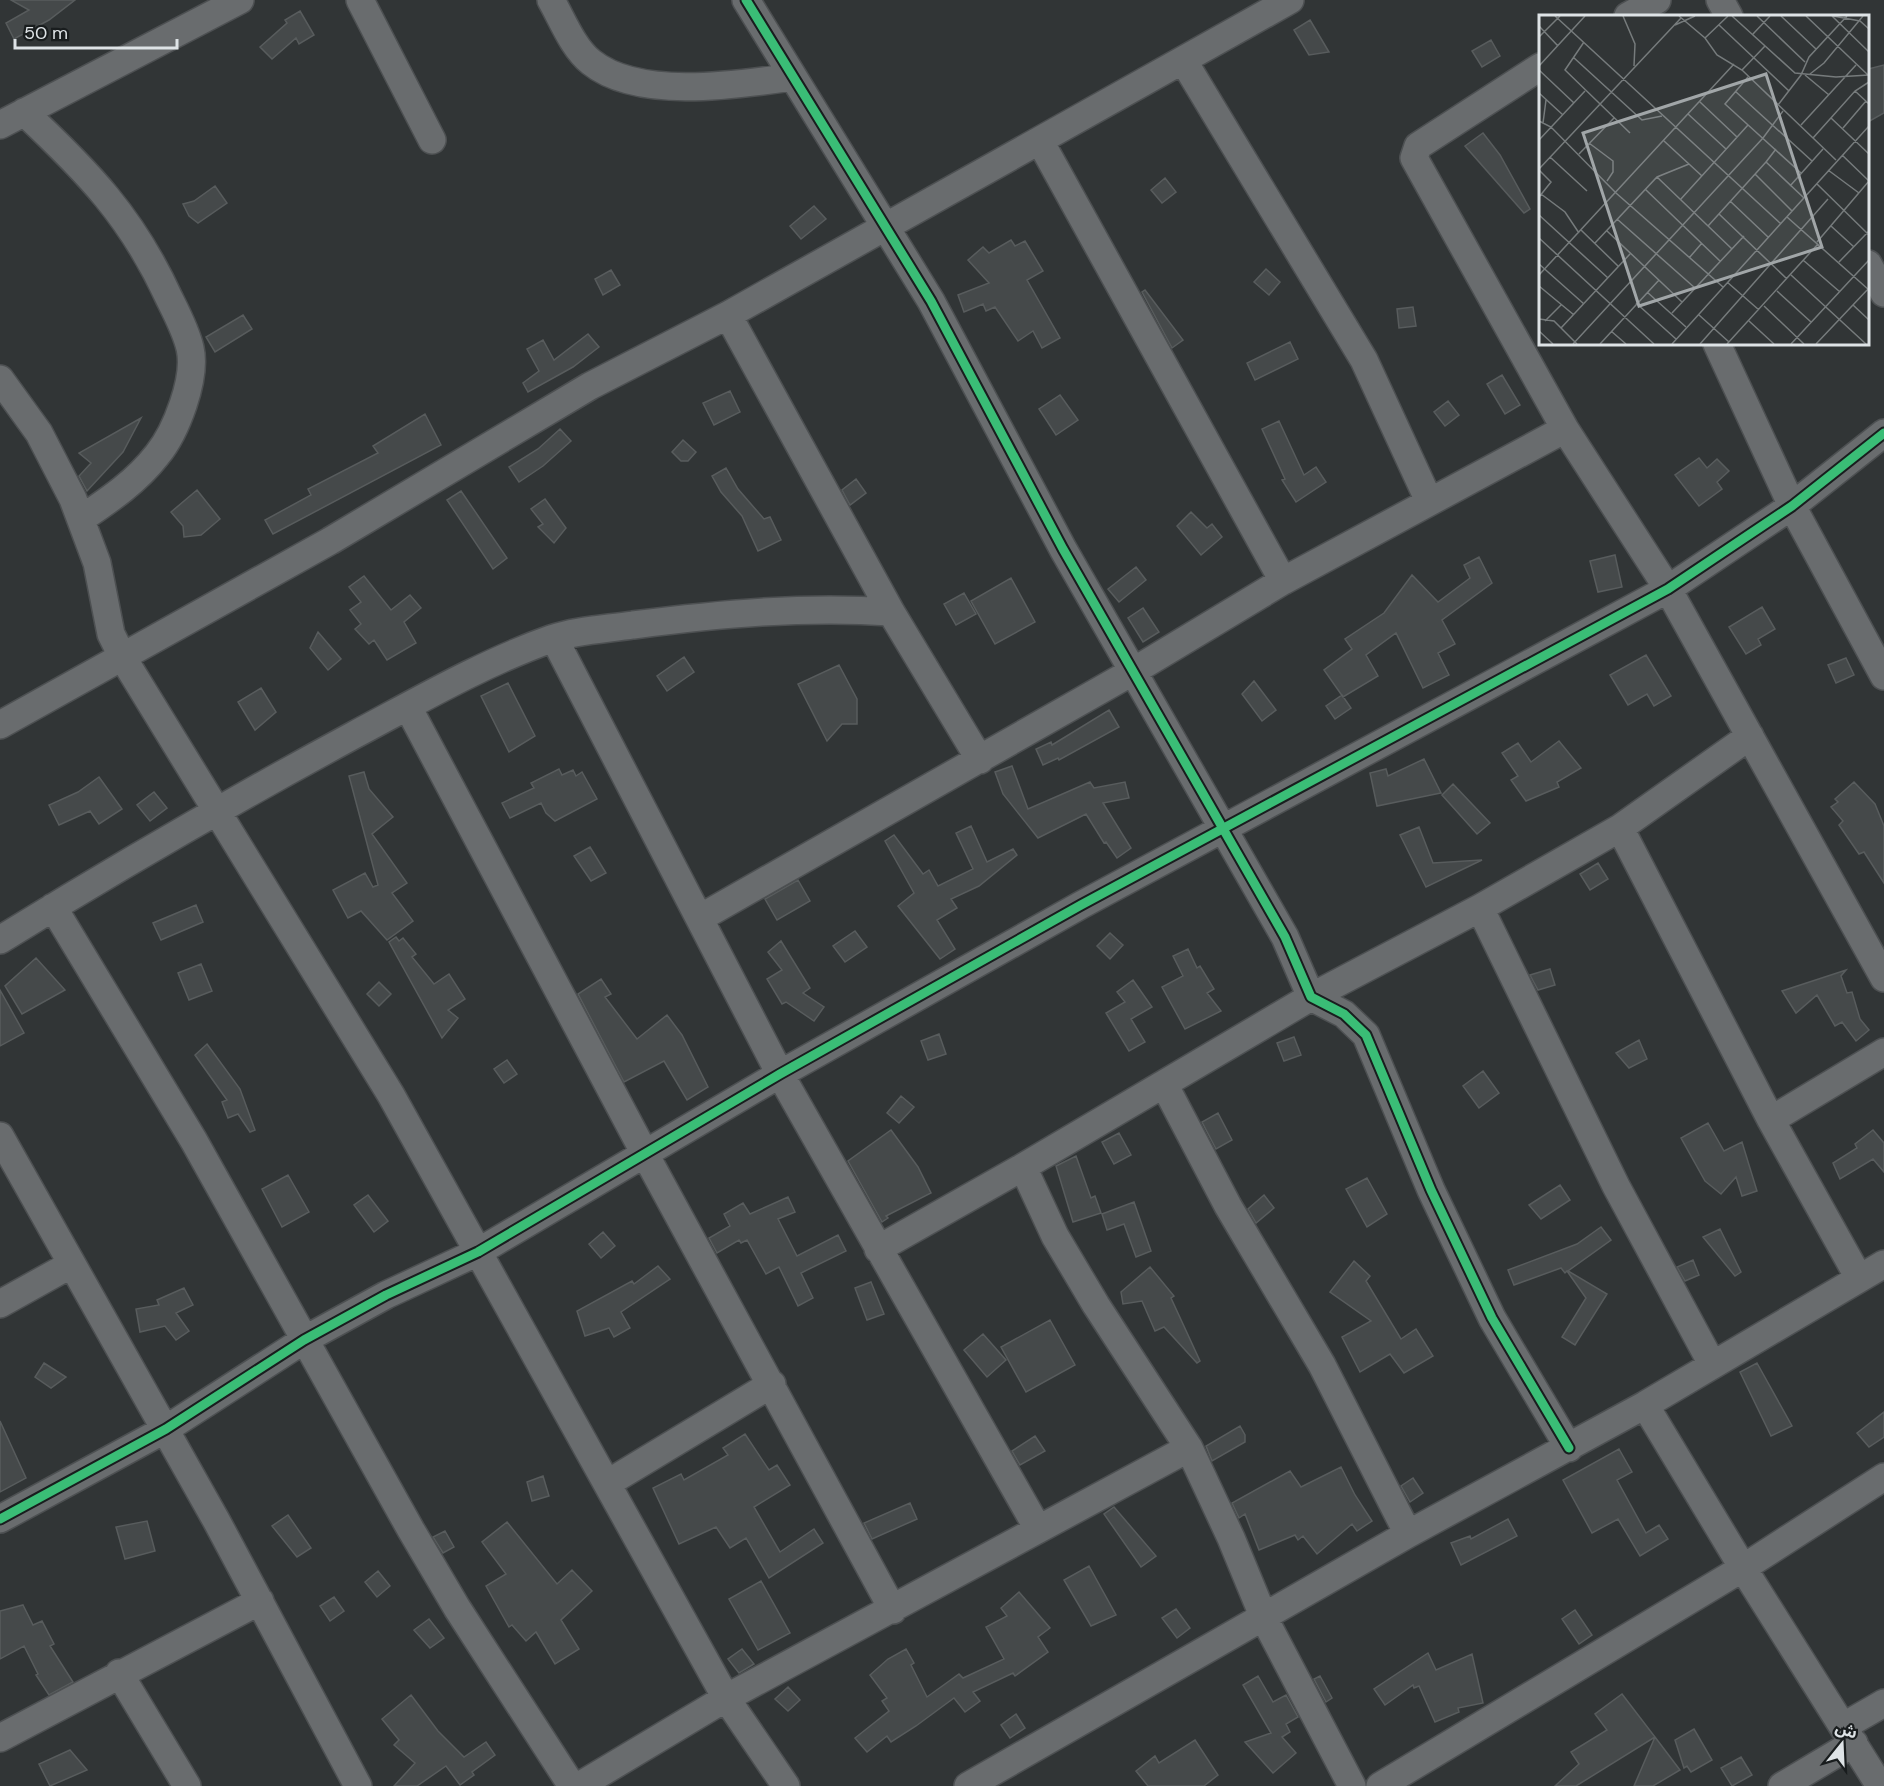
<svg xmlns="http://www.w3.org/2000/svg" width="1884" height="1786" font-family="'DM Sans','Noto Sans Arabic',sans-serif">
<rect width="100%" height="100%" fill="#313536"/>
<path fill="#45494a" stroke="#585c5d" stroke-width="1.5" d="M 11,0 L 75,0 L 49,20 L 14,39 L 6,23 L 29,10 Z
M 300,11 L 314,35 L 299,44 L 296,38 L 272,59 L 260,47 L 287,23 L 285,20 Z
M 1310,20 L 1329,52 L 1309,55 L 1294,30 Z
M 1491,40 L 1500,56 L 1482,67 L 1472,51 Z
M 1884,65 L 1884,113 L 1868,122 L 1868,69 Z
M 1483,133 L 1500,155 L 1530,209 L 1524,213 L 1465,146 Z
M 1165,178 L 1176,192 L 1162,203 L 1151,190 Z
M 215,186 L 227,203 L 198,223 L 189,216 L 183,204 L 194,201 Z
M 814,206 L 826,219 L 801,239 L 790,226 Z
M 1011,240 L 1015,246 L 1025,241 L 1043,271 L 1027,280 L 1060,338 L 1042,348 L 1033,331 L 1018,341 L 995,307 L 986,311 L 983,304 L 964,312 L 958,295 L 989,283 L 968,260 L 983,247 L 989,253 Z
M 1266,269 L 1280,282 L 1269,295 L 1254,282 Z
M 611,270 L 620,285 L 603,295 L 595,279 Z
M 1145,290 L 1183,340 L 1172,348 L 1142,292 Z
M 1413,307 L 1416,326 L 1399,328 L 1397,309 Z
M 243,315 L 252,329 L 215,352 L 206,337 Z
M 588,334 L 599,347 L 573,367 L 528,392 L 523,383 L 539,371 L 527,349 L 543,340 L 554,360 Z
M 1290,342 L 1298,359 L 1255,380 L 1247,363 Z
M 1502,375 L 1520,405 L 1505,414 L 1487,384 Z
M 730,391 L 740,412 L 714,425 L 703,403 Z
M 1060,395 L 1078,420 L 1056,435 L 1039,409 Z
M 1448,401 L 1459,415 L 1445,426 L 1434,412 Z
M 425,414 L 441,445 L 273,534 L 265,520 L 311,495 L 308,489 L 378,453 L 373,446 Z
M 141,418 L 123,452 L 87,491 L 79,476 L 91,463 L 79,453 Z
M 1279,421 L 1304,475 L 1316,467 L 1326,482 L 1296,502 L 1282,480 L 1285,479 L 1262,429 Z
M 560,429 L 571,441 L 543,466 L 519,482 L 509,467 L 538,449 Z
M 683,440 L 696,452 L 688,461 L 681,461 L 672,452 Z
M 1699,458 L 1707,468 L 1717,459 L 1729,471 L 1717,482 L 1722,489 L 1699,506 L 1675,475 Z
M 726,468 L 738,489 L 764,519 L 770,517 L 781,540 L 758,551 L 742,516 L 721,492 L 712,476 Z
M 856,479 L 866,493 L 850,505 L 842,490 Z
M 197,490 L 220,519 L 201,535 L 184,537 L 183,526 L 171,512 Z
M 461,491 L 507,558 L 493,569 L 447,500 Z
M 545,499 L 566,528 L 554,543 L 538,527 L 543,524 L 531,509 Z
M 1191,512 L 1207,528 L 1212,524 L 1222,537 L 1201,555 L 1177,526 Z
M 1615,555 L 1622,587 L 1598,592 L 1590,561 Z
M 1479,557 L 1492,583 L 1442,620 L 1455,644 L 1438,653 L 1449,675 L 1423,688 L 1396,633 L 1366,655 L 1378,676 L 1343,697 L 1324,670 L 1352,649 L 1345,639 L 1384,613 L 1412,575 L 1438,602 L 1470,578 L 1464,565 Z
M 1136,567 L 1146,580 L 1119,602 L 1108,589 Z
M 364,576 L 391,610 L 410,595 L 421,608 L 404,622 L 416,643 L 387,660 L 374,640 L 369,644 L 355,629 L 361,624 L 350,610 L 361,602 L 349,587 Z
M 1011,578 L 1035,622 L 995,644 L 971,601 Z
M 964,593 L 976,614 L 956,625 L 944,604 Z
M 1762,607 L 1775,629 L 1758,639 L 1761,645 L 1746,654 L 1729,627 Z
M 1143,608 L 1159,632 L 1143,642 L 1128,618 Z
M 318,632 L 341,659 L 328,670 L 310,648 Z
M 1646,655 L 1671,696 L 1654,706 L 1647,694 L 1628,705 L 1610,675 Z
M 684,657 L 694,672 L 667,691 L 657,676 Z
M 1846,658 L 1854,675 L 1836,683 L 1828,665 Z
M 839,665 L 857,699 L 857,724 L 842,724 L 827,741 L 798,684 Z
M 1254,681 L 1276,710 L 1262,721 L 1242,694 Z
M 508,683 L 535,736 L 509,752 L 481,696 Z
M 261,688 L 276,712 L 255,730 L 238,702 Z
M 1342,695 L 1351,708 L 1335,719 L 1326,706 Z
M 1109,710 L 1119,727 L 1059,760 L 1058,758 L 1043,765 L 1036,749 L 1051,742 L 1052,745 Z
M 1559,741 L 1581,768 L 1557,782 L 1559,787 L 1526,801 L 1511,780 L 1518,776 L 1502,753 L 1518,743 L 1531,762 Z
M 1424,759 L 1441,793 L 1377,806 L 1370,773 L 1386,769 L 1388,776 Z
M 1012,766 L 1028,809 L 1090,782 L 1094,788 L 1125,782 L 1129,798 L 1103,803 L 1131,848 L 1117,858 L 1106,842 L 1104,843 L 1086,814 L 1038,838 L 1003,794 L 995,772 Z
M 559,769 L 562,775 L 573,770 L 576,776 L 582,772 L 597,799 L 555,821 L 546,813 L 541,803 L 510,818 L 502,803 L 534,788 L 531,783 Z
M 364,772 L 369,789 L 393,817 L 372,834 L 407,883 L 392,893 L 413,921 L 387,940 L 361,911 L 348,918 L 333,890 L 365,873 L 373,887 L 378,885 L 349,776 Z
M 99,777 L 122,809 L 99,824 L 90,811 L 59,825 L 49,805 L 78,792 Z
M 1854,782 L 1875,804 L 1884,826 L 1884,883 L 1864,852 L 1859,854 L 1839,825 L 1843,821 L 1831,807 L 1838,802 L 1835,799 Z
M 1453,784 L 1490,823 L 1477,834 L 1442,795 Z
M 154,792 L 167,808 L 150,821 L 137,805 Z
M 971,826 L 987,862 L 1013,849 L 1017,855 L 979,886 L 951,899 L 957,908 L 937,920 L 955,949 L 940,959 L 898,906 L 914,893 L 885,841 L 894,835 L 923,874 L 929,870 L 938,886 L 973,869 L 956,833 Z
M 1419,827 L 1433,863 L 1482,860 L 1426,887 L 1400,835 Z
M 590,847 L 606,873 L 591,881 L 574,856 Z
M 1598,863 L 1608,879 L 1590,890 L 1580,874 Z
M 798,880 L 810,901 L 777,920 L 765,899 Z
M 196,905 L 203,922 L 161,940 L 153,923 Z
M 855,931 L 867,947 L 845,962 L 833,946 Z
M 1110,933 L 1123,945 L 1110,959 L 1097,946 Z
M 396,937 L 399,941 L 403,938 L 416,954 L 412,957 L 434,984 L 449,974 L 465,999 L 448,1010 L 458,1018 L 442,1038 L 389,942 Z
M 781,941 L 810,988 L 803,993 L 824,1007 L 814,1021 L 786,1002 L 782,1004 L 767,979 L 782,970 L 768,952 Z
M 1188,949 L 1197,968 L 1200,966 L 1214,989 L 1207,993 L 1221,1011 L 1185,1029 L 1162,987 L 1183,976 L 1173,956 Z
M 36,958 L 65,990 L 22,1014 L 5,986 Z
M 201,964 L 212,991 L 189,1000 L 178,973 Z
M 1550,969 L 1555,985 L 1538,990 L 1530,975 Z
M 1846,970 L 1841,976 L 1847,993 L 1852,992 L 1860,1019 L 1869,1030 L 1856,1041 L 1842,1022 L 1835,1026 L 1817,995 L 1796,1013 L 1782,991 Z
M 601,979 L 611,994 L 605,997 L 637,1039 L 667,1015 L 682,1035 L 708,1087 L 687,1100 L 664,1061 L 624,1082 L 578,994 Z
M 1133,980 L 1152,1007 L 1131,1019 L 1145,1042 L 1129,1051 L 1106,1013 L 1125,1002 L 1117,992 Z
M 379,982 L 391,994 L 379,1006 L 367,994 Z
M 0,990 L 24,1033 L 0,1046 Z
M 939,1034 L 946,1054 L 928,1060 L 921,1041 Z
M 1294,1037 L 1301,1055 L 1284,1061 L 1277,1043 Z
M 1639,1040 L 1647,1059 L 1629,1068 L 1616,1053 Z
M 207,1044 L 240,1089 L 255,1130 L 250,1132 L 238,1114 L 228,1118 L 222,1102 L 227,1100 L 195,1055 Z
M 507,1060 L 517,1074 L 504,1083 L 494,1069 Z
M 1483,1071 L 1499,1093 L 1479,1108 L 1463,1086 Z
M 901,1096 L 914,1107 L 899,1123 L 887,1113 Z
M 1218,1113 L 1232,1140 L 1216,1149 L 1202,1122 Z
M 1708,1123 L 1724,1151 L 1742,1142 L 1757,1191 L 1742,1196 L 1736,1177 L 1721,1194 L 1705,1181 L 1681,1138 Z
M 891,1130 L 918,1167 L 931,1193 L 886,1216 L 888,1218 L 882,1222 L 848,1161 Z
M 1873,1130 L 1884,1143 L 1884,1172 L 1873,1159 L 1840,1179 L 1833,1163 L 1857,1148 L 1855,1144 Z
M 1119,1133 L 1131,1155 L 1114,1164 L 1102,1142 Z
M 1076,1156 L 1091,1198 L 1095,1196 L 1101,1213 L 1073,1222 L 1056,1166 Z
M 288,1175 L 309,1212 L 282,1227 L 262,1189 Z
M 1367,1178 L 1387,1214 L 1367,1227 L 1346,1189 Z
M 1560,1185 L 1570,1200 L 1541,1219 L 1529,1205 Z
M 368,1195 L 388,1221 L 374,1232 L 354,1205 Z
M 1264,1195 L 1274,1208 L 1256,1223 L 1248,1209 Z
M 788,1197 L 795,1212 L 778,1219 L 797,1256 L 838,1235 L 846,1251 L 801,1273 L 813,1298 L 798,1306 L 779,1267 L 766,1274 L 747,1240 L 741,1243 L 739,1240 L 717,1253 L 709,1238 L 730,1226 L 724,1214 L 743,1203 L 750,1214 Z
M 1134,1202 L 1151,1251 L 1136,1257 L 1124,1224 L 1107,1230 L 1102,1214 Z
M 1601,1227 L 1611,1240 L 1568,1271 L 1607,1294 L 1575,1345 L 1562,1337 L 1586,1298 L 1567,1271 L 1565,1273 L 1561,1268 L 1514,1285 L 1508,1270 L 1577,1244 Z
M 1720,1229 L 1741,1272 L 1735,1276 L 1703,1237 Z
M 603,1232 L 615,1246 L 601,1258 L 589,1244 Z
M 1693,1260 L 1699,1275 L 1685,1281 L 1677,1267 Z
M 1354,1261 L 1370,1276 L 1366,1281 L 1401,1339 L 1416,1329 L 1433,1356 L 1404,1373 L 1390,1354 L 1360,1372 L 1342,1337 L 1371,1321 L 1330,1292 Z
M 658,1266 L 670,1279 L 621,1312 L 630,1328 L 614,1337 L 609,1328 L 585,1336 L 577,1311 L 632,1281 L 634,1284 Z
M 1150,1267 L 1174,1296 L 1171,1298 L 1200,1361 L 1197,1363 L 1164,1327 L 1155,1331 L 1142,1301 L 1123,1304 L 1121,1292 Z
M 871,1282 L 884,1314 L 867,1320 L 855,1288 Z
M 184,1288 L 193,1305 L 176,1313 L 189,1331 L 176,1340 L 165,1326 L 140,1332 L 136,1309 L 159,1305 L 157,1300 Z
M 1050,1320 L 1075,1365 L 1026,1392 L 1001,1347 Z
M 983,1334 L 1006,1360 L 987,1377 L 964,1350 Z
M 44,1363 L 66,1377 L 51,1388 L 35,1377 Z
M 1757,1363 L 1792,1426 L 1771,1436 L 1740,1372 Z
M 1884,1412 L 1884,1437 L 1869,1447 L 1857,1433 Z
M 0,1421 L 26,1478 L 0,1492 Z
M 1240,1426 L 1245,1435 L 1245,1442 L 1212,1461 L 1206,1446 Z
M 745,1434 L 769,1470 L 777,1465 L 790,1485 L 754,1507 L 780,1552 L 814,1529 L 823,1543 L 769,1578 L 746,1538 L 730,1548 L 716,1527 L 679,1544 L 653,1488 L 681,1474 L 684,1480 L 728,1455 L 723,1448 Z
M 1035,1436 L 1045,1451 L 1020,1465 L 1012,1451 Z
M 1619,1449 L 1632,1472 L 1617,1480 L 1646,1533 L 1659,1525 L 1668,1539 L 1640,1556 L 1618,1519 L 1592,1533 L 1563,1480 Z
M 1341,1467 L 1355,1495 L 1372,1521 L 1357,1531 L 1352,1524 L 1317,1554 L 1303,1536 L 1298,1540 L 1295,1535 L 1259,1550 L 1245,1514 L 1239,1518 L 1232,1503 L 1290,1471 L 1301,1487 Z
M 543,1476 L 549,1496 L 532,1501 L 527,1482 Z
M 1413,1478 L 1423,1493 L 1410,1502 L 1401,1486 Z
M 910,1503 L 917,1519 L 872,1539 L 864,1523 Z
M 1114,1507 L 1156,1556 L 1141,1567 L 1104,1514 Z
M 288,1515 L 311,1548 L 297,1557 L 272,1526 Z
M 1508,1519 L 1517,1536 L 1461,1565 L 1451,1543 L 1470,1536 L 1471,1539 Z
M 147,1521 L 155,1551 L 125,1559 L 116,1527 Z
M 507,1522 L 557,1584 L 572,1570 L 592,1591 L 561,1620 L 579,1649 L 555,1664 L 536,1632 L 526,1641 L 512,1625 L 509,1627 L 486,1586 L 506,1574 L 482,1542 Z
M 445,1531 L 454,1547 L 443,1553 L 433,1537 Z
M 1089,1566 L 1116,1615 L 1091,1626 L 1064,1580 Z
M 378,1571 L 390,1586 L 377,1597 L 365,1582 Z
M 761,1581 L 790,1633 L 758,1650 L 729,1599 Z
M 1019,1592 L 1050,1628 L 1038,1637 L 1048,1652 L 1015,1676 L 1013,1673 L 973,1692 L 980,1701 L 965,1712 L 954,1698 L 916,1726 L 891,1742 L 887,1736 L 867,1752 L 855,1738 L 889,1711 L 882,1701 L 887,1698 L 870,1675 L 888,1659 L 906,1649 L 914,1663 L 911,1665 L 927,1697 L 959,1674 L 963,1678 L 1004,1659 L 986,1627 L 1007,1616 L 1001,1608 Z
M 334,1597 L 344,1611 L 330,1621 L 320,1606 Z
M 23,1605 L 33,1625 L 42,1621 L 54,1644 L 50,1646 L 73,1682 L 49,1695 L 36,1675 L 38,1674 L 24,1646 L 0,1659 L 0,1611 Z
M 1176,1609 L 1190,1628 L 1177,1638 L 1162,1618 Z
M 1575,1610 L 1592,1635 L 1579,1644 L 1562,1619 Z
M 429,1619 L 444,1638 L 430,1648 L 414,1630 Z
M 742,1649 L 754,1664 L 739,1673 L 728,1659 Z
M 1428,1653 L 1436,1670 L 1472,1654 L 1483,1703 L 1458,1708 L 1459,1712 L 1435,1722 L 1419,1686 L 1414,1688 L 1413,1685 L 1385,1705 L 1374,1689 Z
M 1258,1676 L 1273,1702 L 1286,1695 L 1298,1717 L 1286,1724 L 1290,1732 L 1282,1737 L 1296,1753 L 1273,1773 L 1245,1742 L 1271,1733 L 1243,1685 Z
M 1320,1676 L 1332,1698 L 1326,1702 L 1314,1679 Z
M 788,1687 L 800,1700 L 788,1711 L 775,1699 Z
M 1622,1694 L 1655,1737 L 1576,1786 L 1555,1786 L 1579,1764 L 1571,1752 L 1607,1730 L 1595,1714 Z
M 411,1695 L 438,1731 L 464,1757 L 486,1742 L 495,1755 L 472,1772 L 474,1775 L 460,1785 L 446,1766 L 417,1786 L 394,1786 L 415,1763 L 394,1745 L 399,1740 L 382,1719 Z
M 1016,1714 L 1025,1728 L 1010,1738 L 1001,1725 Z
M 1694,1729 L 1712,1760 L 1691,1772 L 1687,1766 L 1684,1768 L 1675,1740 Z
M 1655,1737 L 1680,1770 L 1653,1786 L 1634,1786 Z
M 1195,1740 L 1218,1775 L 1204,1786 L 1148,1786 L 1136,1771 L 1155,1756 L 1159,1763 Z
M 70,1750 L 87,1770 L 50,1786 L 39,1764 Z
M 1741,1757 L 1752,1775 L 1732,1786 L 1721,1768 Z"/>
<g fill="none" stroke-linecap="round" stroke-linejoin="round">
<defs>
<path id="minor" d="M 360,0 L 432,140
M 551,0 C 562,19 573,48 591,62 C 638,100 736,85 792,77
M 746,0 L 931,301 L 1063,549 L 1285,937 L 1311,997 L 1344,1014 L 1366,1035 L 1431,1190 L 1492,1318 L 1569,1448
M 1720,0 L 1729,16
M 1628,16 L 1657,0
M 1183,60 L 1364,360 L 1429,501
M 1540,67 L 1418,146 L 1414,158 L 1565,429 L 1668,589 L 1884,978
M 24,112 C 88,172 132,217 169,298 C 177,314 186,331 190,348 C 197,378 176,432 157,455 C 136,482 109,500 81,519
M 0,125 L 240,0
M 1040,141 L 1283,581
M 1868,264 L 1884,293
M 728,315 L 891,612 L 980,760
M 1717,344 L 1792,506 L 1884,676
M 0,379 L 39,433 L 73,499 L 97,563 L 111,634 L 123,658 L 391,1095 L 726,1698 L 786,1786
M 554,638 L 780,1074 L 1038,1529
M 408,707 L 645,1154 L 893,1610
M 0,725 L 330,541 L 590,386 L 728,315 L 1290,0
M 1750,736 L 1620,828 L 1771,1120 L 1859,1278
M 53,907 L 194,1141 L 411,1530 L 457,1608 L 572,1786
M 1480,908 L 1616,1186 L 1712,1364
M 700,918 L 1132,672 L 1283,581 L 1565,429
M 0,940 C 116,868 234,800 354,735 C 418,701 483,663 551,639 C 576,630 607,629 633,625 C 719,614 804,606 891,612
M 1164,1084 L 1228,1206 L 1322,1365 L 1408,1534
M 1771,1120 L 1884,1052
M 0,1136 L 216,1520 L 358,1786
M 1023,1167 L 1055,1236 L 1096,1305 L 1189,1448 L 1231,1538 L 1264,1618 L 1352,1786
M 878,1249 L 1023,1167 L 1311,997 L 1480,908 L 1620,828
M 0,1304 L 70,1265
M 1645,1405 L 1743,1568 L 1880,1786
M 608,1483 L 772,1384
M 0,1519 L 166,1429 L 304,1340 L 386,1295 L 478,1252 L 780,1074 L 1081,905 L 1668,589 L 1792,506 L 1884,433
M 119,1673 L 187,1786
M 1844,1726 L 1884,1703
M 0,1738 L 260,1601
M 579,1786 L 726,1698 L 1189,1448
M 968,1786 L 1408,1534 L 1645,1405 L 1884,1264
M 1380,1786 L 1743,1568 L 1884,1477
M 1782,1786 L 1854,1743"/>
</defs>
<use href="#minor" stroke="#4d5052" stroke-width="30"/>
<use href="#minor" stroke="#696c6e" stroke-width="27"/>
<defs>
<path id="cycleway" d="M 746,0 L 931,301 L 1063,549 L 1285,937 L 1311,997 L 1344,1014 L 1366,1035 L 1431,1190 L 1492,1318 L 1569,1448
M 0,1519 L 166,1429 L 304,1340 L 386,1295 L 478,1252 L 780,1074 L 1081,905 L 1668,589 L 1792,506 L 1884,433"/>
</defs>
<use href="#cycleway" stroke="#191d1e" stroke-width="13"/>
<use href="#cycleway" stroke="#3abd76" stroke-width="9"/>
</g>
<g transform="translate(1539 15)">
<rect width="330" height="330" fill="#313536"/>
<path fill="none" stroke="#767b7c" stroke-width="1.5" d="M 16,1 L 242,209M 84,1 L 96,29 L 95,51M 140,1 L 166,23 L 178,40 L 203,55 L 297,145M 193,1 L 256,58 L 297,62 L 330,60M 218,1 L 266,47M 242,1 L 277,34M 267,1 L 329,60M 293,1 L 330,37M 294,1 L 321,6 L 330,14M 136,10 L 156,1M 180,10 L 250,76M 0,11 L 19,31M 214,19 L 231,1M 0,22 L 21,1M 166,23 L 189,1M 45,27 L 26,55 L 91,118M 34,42 L 103,105 L 123,101M 0,51 L 46,1M 0,55 L 35,88M 203,55 L 226,31M 271,59 L 285,48 L 324,1M 266,60 L 290,80M 209,62 L 186,89 L 262,158M 196,76 L 273,146M 316,76 L 330,89M 0,78 L 24,100M 161,87 L 198,122M 239,90 L 262,60 L 270,42 L 308,1M 149,99 L 187,134M 292,103 L 330,139M 0,106 L 12,112 L 77,178 L 184,272M 4,108 L 7,85M 262,110 L 317,50M 304,113 L 327,86M 274,123 L 316,76 L 330,67M 0,125 L 46,76M 125,126 L 163,161M 50,128 L 74,146 L 74,157 L 68,166M 237,134 L 227,147 L 265,183M 40,139 L 75,103M 303,140 L 330,166M 11,142 L 48,176M 0,154 L 142,3M 0,155 L 12,167 L 0,182M 289,155 L 320,178M 216,159 L 253,196M 118,162 L 193,234M 278,169 L 330,220M 251,171 L 284,134M 106,174 L 181,246M 2,179 L 26,197 L 40,218M 141,185 L 209,110M 191,186 L 229,222M 180,199 L 248,264M 0,200 L 69,263M 248,202 L 330,275M 78,204 L 156,273M 169,211 L 227,147M 292,211 L 315,232M 42,215 L 79,251M 68,216 L 143,287M 0,223 L 115,329M 278,227 L 330,166M 56,228 L 118,162 L 150,149M 150,243 L 163,228M 264,245 L 301,277M 300,247 L 330,216M 0,249 L 45,289M 0,260 L 195,49M 252,260 L 327,329M 188,267 L 220,295M 0,271 L 35,300M 238,276 L 272,307M 108,277 L 147,312M 97,288 L 137,324M 314,290 L 330,305M 225,291 L 265,329M 133,298 L 205,221M 160,300 L 190,327M 0,304 L 15,306 L 38,329M 6,306 L 22,290M 210,306 L 235,329M 22,313 L 91,239M 0,316 L 14,329M 72,316 L 87,329M 34,329 L 224,123 L 244,96M 61,329 L 120,265M 133,329 L 330,111M 161,329 L 289,184M 188,329 L 279,229M 252,329 L 330,245M 277,329 L 330,273"/>
<path fill="#a1a6a8" fill-opacity="0.15" stroke="#a1a6a8" stroke-width="3" d="M 227,59 L 283,232 L 100,291 L 44,118 Z"/>
<rect width="330" height="330" fill="none" stroke="#dee3e6" stroke-width="3"/>
</g>
<g transform="translate(1842 1744) rotate(18)" stroke="#191d1e" stroke-width="4.5" paint-order="stroke">
<path d="M0-4.5L10 22L0 15L-10 22Z" fill="#dee3e6"/>
<text y="-9" font-size="16" font-weight="bold" text-anchor="middle" fill="#dee3e6">ش</text>
</g>
<path d="M15 39v9h162v-9" fill="none" stroke="#dee3e6" stroke-width="3"/>
<text x="24" y="39" font-size="18" fill="#dee3e6" stroke="#191d1e" stroke-width="4.5" paint-order="stroke">50 m</text>
</svg>
